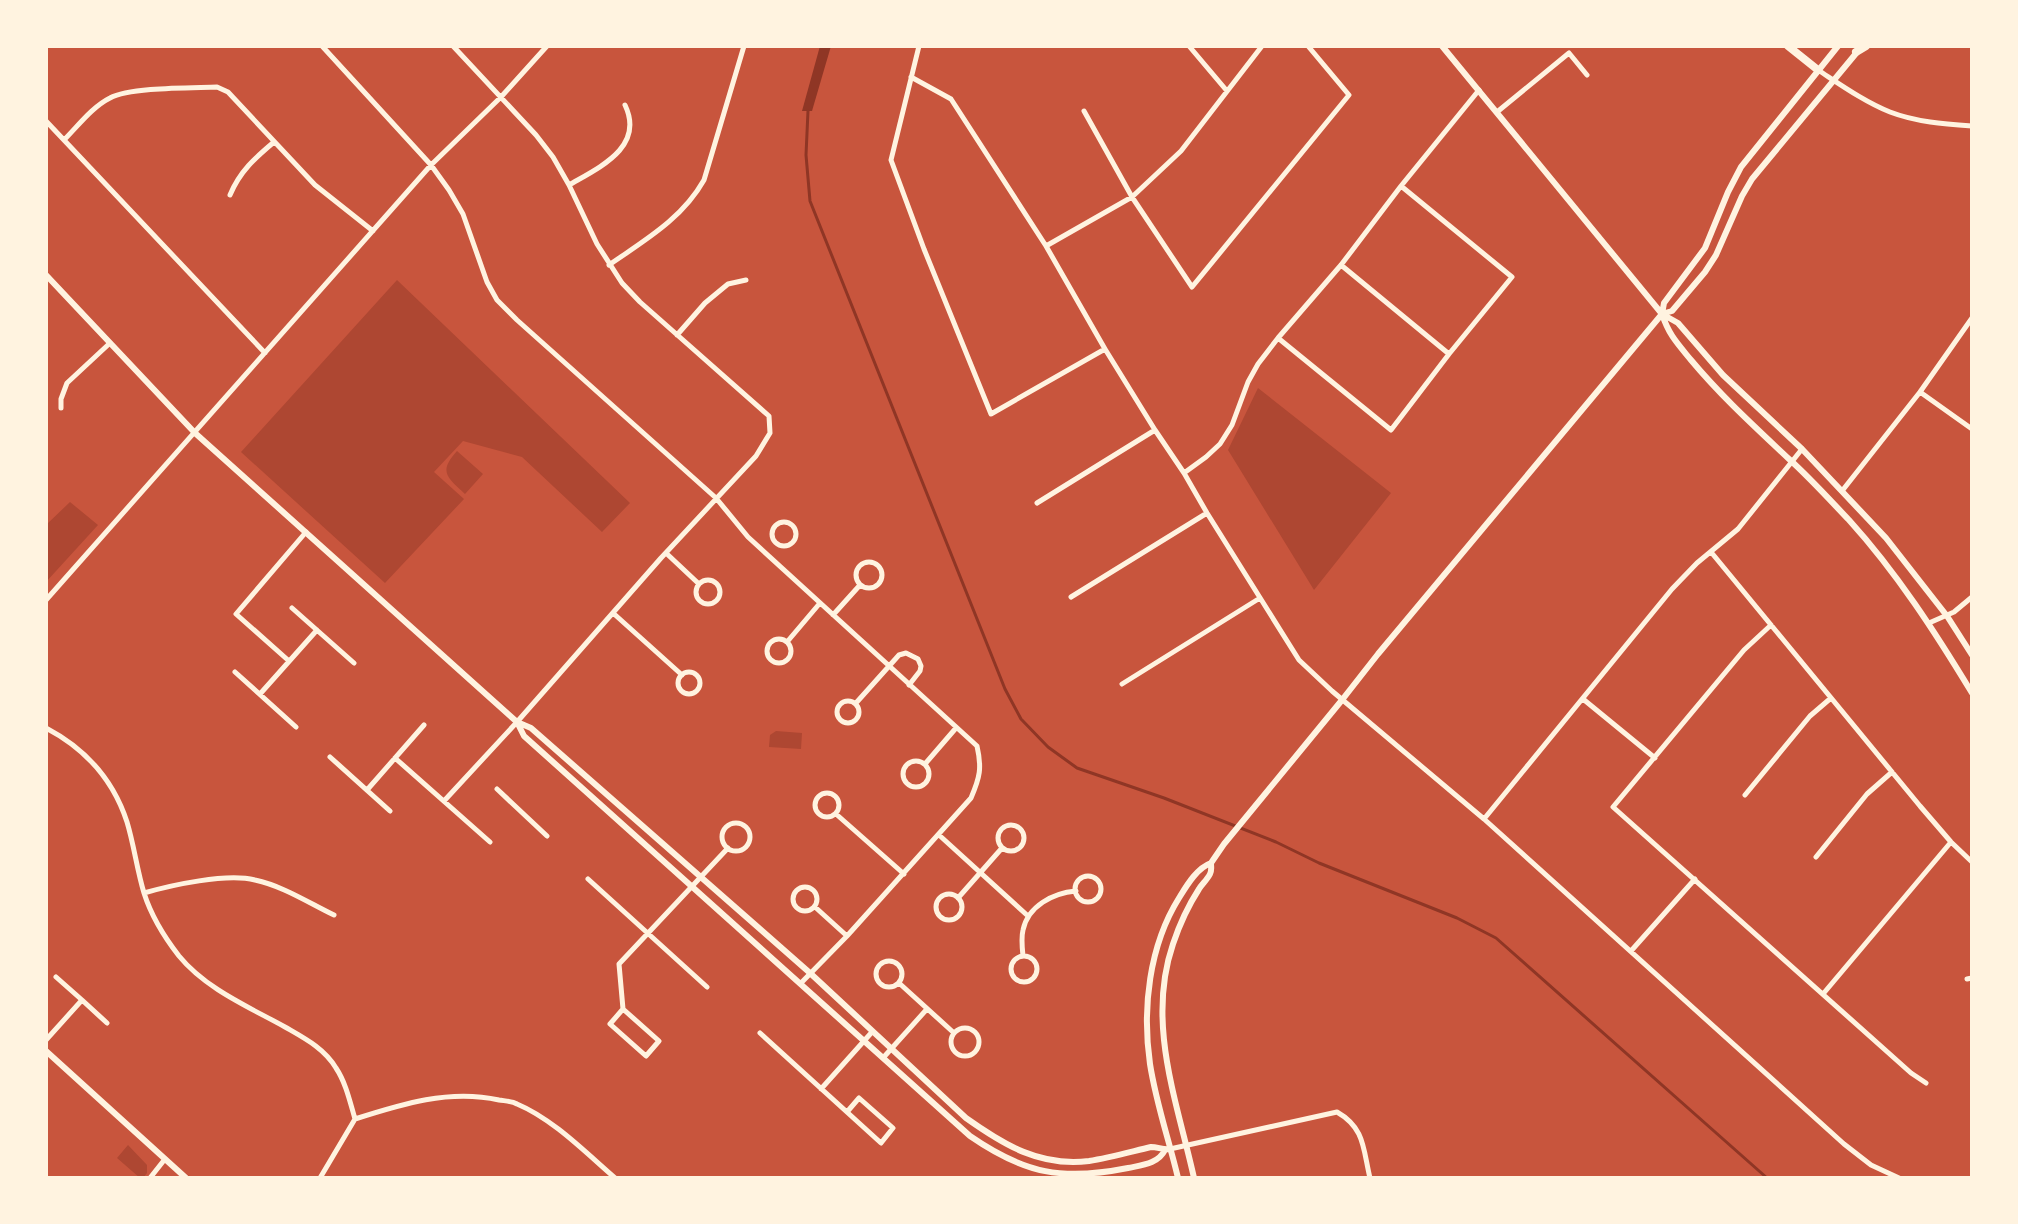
<svg xmlns="http://www.w3.org/2000/svg" width="2018" height="1224" font-family="'Alegreya Sans',sans-serif">
<rect width="100%" height="100%" fill="#c8553d"/>
<path fill="#ae4732" d="M 397,280 L 630,503 L 602,532 L 522,457 L 463,441 L 434,472 L 464,499 L 385,583 L 241,452 Z
M 1258,388 L 1391,493 L 1314,590 L 1228,450 Z
M 457,451 L 483,474 L 465,494 C 447,477 438,472 457,451 Z
M 70,502 L 98,525 L 46,582 L 46,525 Z
M 776,731 L 802,733 L 801,749 L 769,747 L 770,735 Z
M 128,1145 L 147,1165 L 147,1173 L 143,1178 L 140,1178 L 117,1158 Z"/>
<path fill="#8f3625" d="M 820,46 L 831,46 L 812,111 L 802,111 Z"/>
<g fill="none" stroke-linecap="round" stroke-linejoin="round">
<path stroke="#8f3625" stroke-width="3" d="M 808,111 L 806,155 L 810,201 L 1005,689 L 1021,719 L 1048,747 L 1077,768 L 1164,798 L 1276,842 L 1319,863 L 1457,918 L 1496,938 L 1767,1178"/>
<path stroke="#fff3e0" stroke-width="5" d="M 322,46 L 431,165 L 449,190 L 463,214 L 487,282 L 497,300 L 517,320 L 716,498 L 748,537 L 977,746 C 982,768 980,777 971,798 L 847,936 L 801,983
M 919,46 L 891,160 L 924,249 L 991,414 L 1105,349
M 1189,46 L 1227,91
M 1818,70 C 1841,85 1865,102 1890,112 C 1916,122 1944,124 1972,126
M 911,77 L 951,99 L 1046,246 L 1105,349 L 1155,430 L 1184,473 L 1207,513 L 1299,660 L 1332,691 L 1484,819 L 1844,1144 L 1871,1165 L 1899,1178
M 1084,111 L 1132,197 L 1192,287 L 1349,95 L 1308,46
M 1497,112 L 1569,53 L 1587,75
M 46,121 L 265,353
M 64,140 C 78,126 92,107 110,98 C 130,87 192,88 217,87 L 228,92 L 315,185 L 373,231
M 569,185 C 600,167 645,147 625,105
M 230,195 C 240,171 255,158 274,142
M 1046,246 L 1132,197 L 1181,151 L 1262,46
M 609,265 C 645,240 682,219 704,180 L 744,46
M 1341,265 L 1449,354
M 677,335 L 705,303 L 728,284 L 746,280
M 1278,338 L 1391,430 L 1449,354 L 1512,277 L 1401,186
M 1920,392 L 1972,429
M 61,408 L 61,399 L 67,383 L 110,343
M 1184,473 L 1206,457 L 1220,444 L 1232,425 L 1248,382 L 1258,364 L 1278,338 L 1341,265 L 1401,186 L 1479,90
M 1842,491 L 1920,392 L 1972,318
M 1037,503 L 1155,430
M772 534a12 12 0 1 1 24 0a12 12 0 1 1-24 0Z
M 1711,552 L 1920,806 L 1951,842 L 1972,862
M 666,553 L 699,584
M856 575a13 13 0 1 1 26 0a13 13 0 1 1-26 0Z
M696 592a12 12 0 1 1 24 0a12 12 0 1 1-24 0Z
M 1071,597 L 1207,513
M 46,600 L 431,165 L 501,97 L 547,46
M 292,608 L 354,663
M 613,613 L 682,675
M 833,615 L 860,585
M 1929,623 L 1954,612 L 1972,597
M 1771,625 L 1744,650 L 1613,807 L 1911,1073 L 1926,1083
M767 651a12 12 0 1 1 24 0a12 12 0 1 1-24 0Z
M 787,642 L 820,603
M 289,661 L 236,614 L 306,532
M678 683a11 11 0 1 1 22 0a11 11 0 1 1-22 0Z
M 235,672 L 296,727
M 1122,684 L 1260,598
M 260,694 L 317,630
M 1583,699 L 1655,758
M837 712a11 11 0 1 1 22 0a11 11 0 1 1-22 0Z
M 856,703 L 899,655 L 906,653 L 918,659 L 921,666 L 920,671 L 909,685
M 46,728 C 86,749 113,779 127,822 C 134,845 137,870 144,893 C 151,915 165,938 179,956 C 206,989 249,1007 285,1027 C 304,1038 324,1048 336,1068 C 346,1083 350,1102 355,1119 L 320,1178
M 330,757 L 390,811
M 395,758 L 490,842
M903 774a13 13 0 1 1 26 0a13 13 0 1 1-26 0Z
M 925,764 L 956,728
M 497,789 L 547,836
M 367,790 L 424,725
M815 805a12 12 0 1 1 24 0a12 12 0 1 1-24 0Z
M 1745,795 L 1810,716 L 1831,698
M 444,801 L 517,722 L 661,558 L 756,456 L 770,433 L 769,416 L 640,302 L 622,283 L 597,244 L 569,185 L 553,157 L 536,135 L 453,46
M 836,814 L 904,874
M 1484,819 L 1672,589 L 1697,563 L 1738,529 L 1802,449
M722 837a14 14 0 1 1 28 0a14 14 0 1 1-28 0Z
M998 838a13 13 0 1 1 26 0a13 13 0 1 1-26 0Z
M 939,835 L 1028,916
M 1816,857 L 1867,794 L 1892,772
M1075 889a13 13 0 1 1 26 0a13 13 0 1 1-26 0Z
M 588,879 L 707,987
M793 899a12 12 0 1 1 24 0a12 12 0 1 1-24 0Z
M 144,893 C 172,885 226,873 255,880 C 283,886 309,903 334,915
M936 907a13 13 0 1 1 26 0a13 13 0 1 1-26 0Z
M 958,898 L 1002,848
M 815,907 L 847,936
M 1631,951 L 1695,879
M1011 969a13 13 0 1 1 26 0a13 13 0 1 1-26 0Z
M 1023,956 C 1022,947 1021,938 1023,930 C 1028,906 1053,893 1076,891
M876 974a13 13 0 1 1 26 0a13 13 0 1 1-26 0Z
M 56,977 L 82,1000
M 1967,979 L 1972,978
M 899,983 L 954,1033
M 1823,994 L 1951,842
M 623,1009 L 610,1024 L 646,1056 L 659,1041 L 623,1009 L 619,964 L 728,848
M951 1042a14 14 0 1 1 28 0a14 14 0 1 1-28 0Z
M 760,1033 L 881,1143 L 893,1128 L 859,1098 L 847,1112
M 46,1040 L 82,1000 L 107,1023
M 883,1058 L 927,1009
M 821,1089 L 872,1032
M 355,1119 C 402,1104 449,1089 499,1100 C 505,1101 512,1101 517,1104 C 553,1119 586,1153 615,1178
M 1170,1149 L 1337,1112 C 1365,1128 1363,1149 1370,1178
M 150,1178 L 165,1159"/>
<path stroke="#fff3e0" stroke-width="6" d="M 46,275 L 195,433 L 517,722 L 531,728 L 810,973 L 966,1118 C 1004,1145 1040,1167 1089,1161 C 1109,1158 1130,1152 1151,1147 C 1158,1147 1163,1150 1170,1149
M 517,722 L 524,736 L 970,1136 C 1025,1174 1063,1181 1128,1168 C 1142,1165 1158,1164 1165,1150"/>
<path stroke="#fff3e0" stroke-width="6" d="M 1442,46 L 1662,314 C 1669,335 1677,343 1691,360 C 1722,397 1754,426 1789,459 C 1810,478 1829,499 1849,520 C 1897,573 1935,632 1972,693
M 1662,314 L 1678,323 L 1723,375 L 1802,449 L 1886,538 L 1947,616 L 1972,655
M 1662,314 L 1672,311 L 1705,272 L 1716,255 L 1742,196 L 1752,179 L 1858,51
M 1211,863 L 1224,844 L 1342,700 L 1378,654 L 1662,314 L 1664,303 L 1705,248 L 1728,192 L 1741,167 L 1838,46
M 46,1051 L 186,1178
M 1178,1178 C 1169,1140 1156,1103 1150,1064 C 1142,1009 1149,946 1179,898 C 1187,885 1197,868 1211,863 C 1211,868 1212,870 1210,874 C 1207,880 1202,884 1199,889 C 1188,906 1179,926 1173,944 C 1146,1023 1177,1101 1194,1178"/>
<path stroke="#fff3e0" stroke-width="8" d="M 1788,46 L 1818,70
M 1856,52 L 1866,46"/>
</g>
<rect width="2018" height="1224" fill="none" stroke="#fff3e0" stroke-width="96"/>
</svg>
